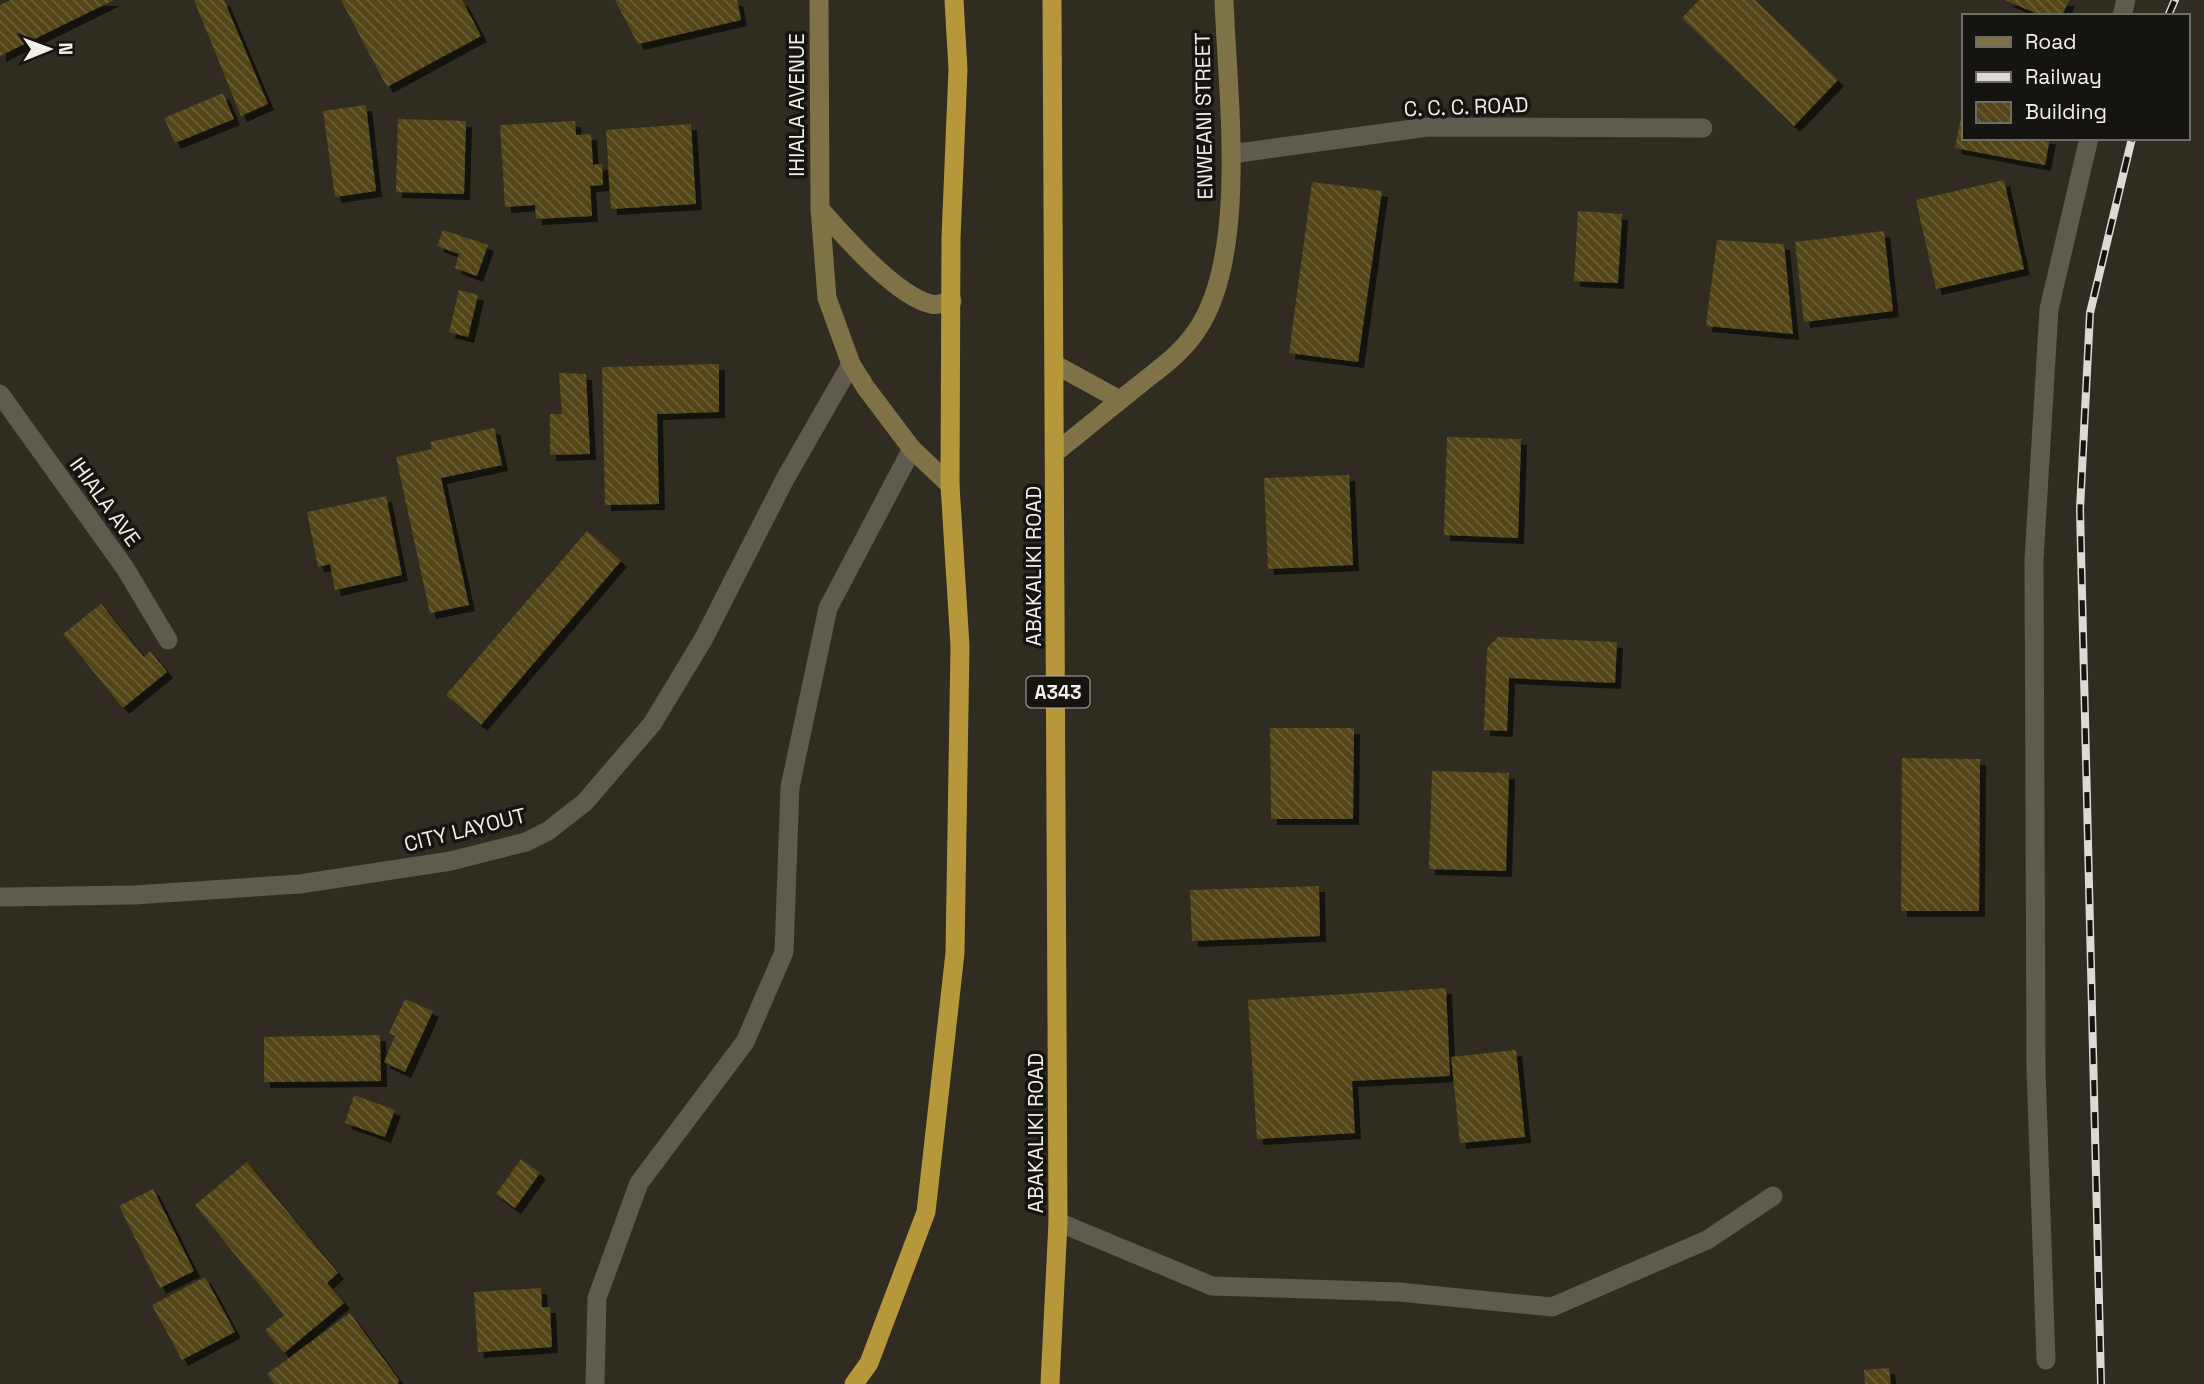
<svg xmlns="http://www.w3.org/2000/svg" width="2204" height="1384" font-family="'Space Grotesk',sans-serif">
<defs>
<pattern id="building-back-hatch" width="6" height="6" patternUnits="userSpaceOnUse" patternTransform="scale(1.75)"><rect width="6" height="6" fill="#534519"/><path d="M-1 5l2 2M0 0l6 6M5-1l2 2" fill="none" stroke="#6c603a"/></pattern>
<filter id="shadow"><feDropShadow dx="6" dy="6" stdDeviation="0" flood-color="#0009"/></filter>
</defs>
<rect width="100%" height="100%" fill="#302c21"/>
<path fill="url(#building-back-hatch)" filter="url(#shadow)" d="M 11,0 L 114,0 L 0,56 L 0,5 Z
M 194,0 L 224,0 L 268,104 L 241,116 Z
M 341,0 L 462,0 L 481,36 L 387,87 Z
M 615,0 L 737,0 L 741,20 L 638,44 Z
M 1699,0 L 1755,0 L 1838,80 L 1794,126 L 1682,18 Z
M 2005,0 L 2069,0 L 2062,16 L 2042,16 Z
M 223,93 L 234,119 L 175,143 L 164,118 Z
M 366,105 L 376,191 L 335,197 L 323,111 Z
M 1963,108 L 1964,138 L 2050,138 L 2045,165 L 1955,148 Z
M 398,119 L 466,121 L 464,194 L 396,192 Z
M 575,121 L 576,135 L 591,134 L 593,165 L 602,164 L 603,185 L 590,186 L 592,216 L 536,219 L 535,205 L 505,207 L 500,125 Z
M 691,124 L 696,204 L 611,209 L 606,130 Z
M 2004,180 L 2024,269 L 1936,289 L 1916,200 Z
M 1312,182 L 1382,191 L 1358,362 L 1289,353 Z
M 1578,211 L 1622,214 L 1618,283 L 1574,281 Z
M 443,230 L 488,245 L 477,276 L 455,268 L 459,254 L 437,246 Z
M 1884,231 L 1893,311 L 1804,322 L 1795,242 Z
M 1717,240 L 1784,244 L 1793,334 L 1706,326 Z
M 459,290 L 478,295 L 468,337 L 449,332 Z
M 719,364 L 719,412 L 657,414 L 659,504 L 605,505 L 602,367 Z
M 559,373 L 586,374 L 590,454 L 550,455 L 550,414 L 562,414 Z
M 494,428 L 502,465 L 441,478 L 469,605 L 430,613 L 396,457 L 432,449 L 430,442 Z
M 1447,437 L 1521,439 L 1518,538 L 1444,535 Z
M 1349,475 L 1353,565 L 1268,569 L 1264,478 Z
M 386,496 L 402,575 L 335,590 L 330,564 L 318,567 L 307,512 Z
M 587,531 L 621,561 L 481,725 L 446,695 Z
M 101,604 L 144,657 L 150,651 L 167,672 L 123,708 L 63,634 Z
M 1498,637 L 1617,642 L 1615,683 L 1509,678 L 1507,731 L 1484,730 L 1487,648 Z
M 1270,728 L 1354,728 L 1353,819 L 1271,819 Z
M 1902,758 L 1980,759 L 1979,911 L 1901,911 Z
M 1432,771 L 1509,773 L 1506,871 L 1429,869 Z
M 1319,886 L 1320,936 L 1192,941 L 1190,890 Z
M 1446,988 L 1450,1076 L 1352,1081 L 1355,1133 L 1257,1139 L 1248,1000 Z
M 405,999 L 433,1011 L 405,1072 L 384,1062 L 395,1036 L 389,1033 Z
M 380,1035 L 381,1081 L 264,1082 L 264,1037 Z
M 1516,1050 L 1525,1137 L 1460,1143 L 1451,1057 Z
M 354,1095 L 395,1110 L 385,1137 L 345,1123 Z
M 521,1159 L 540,1173 L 515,1208 L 496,1194 Z
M 247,1162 L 338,1273 L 327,1283 L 344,1303 L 284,1353 L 265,1330 L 284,1315 L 195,1205 Z
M 153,1189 L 194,1271 L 160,1288 L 119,1206 Z
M 205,1277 L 235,1332 L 182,1360 L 152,1305 Z
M 541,1288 L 542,1307 L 550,1307 L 552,1347 L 478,1352 L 474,1292 Z
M 350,1313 L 399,1380 L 398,1384 L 274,1384 L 267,1374 Z
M 1889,1368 L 1891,1384 L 1865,1384 L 1864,1370 Z"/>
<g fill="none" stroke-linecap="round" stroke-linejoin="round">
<path stroke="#5f5b4f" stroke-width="19" d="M 595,1384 L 597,1298 L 639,1183 L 745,1042 L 784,952 L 790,787 L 828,608 L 912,449"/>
<path stroke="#5f5b4f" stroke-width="19" d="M 2122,16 L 2126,0
M 1231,154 L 1428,127 L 1703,128
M 0,394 L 125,568 L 168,640
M 0,897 L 134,895 L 300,884 L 451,861 L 526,842 L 548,831 L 585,802 L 652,724 L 704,638 L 785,479 L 851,364
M 1058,1222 L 1212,1286 L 1399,1292 L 1552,1307 L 1707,1240 L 1773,1196
M 2046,1360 L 2036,1069 L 2034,560 L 2049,309 L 2089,138"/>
<path stroke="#7f7247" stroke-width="19" d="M 819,0 L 820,209 L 827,298 L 851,364 L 866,388 L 912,449 L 950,485
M 820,209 C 844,236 896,296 931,304 C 937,306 946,302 952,301
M 1056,365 L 1120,400
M 1056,452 C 1084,430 1111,407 1139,385 C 1160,368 1182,353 1197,330 C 1249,254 1227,90 1224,0"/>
<path stroke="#b6983a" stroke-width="19" d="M 854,1384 L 869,1363 L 926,1212 L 955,953 L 960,646 L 950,485 L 951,238 L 958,69 L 954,0
M 1050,1384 L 1058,1222 L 1052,0"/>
<defs>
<path id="rail" d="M 2168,16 L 2175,0
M 2101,1384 L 2080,509 L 2090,313 L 2132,138"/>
</defs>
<use href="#rail" stroke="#dcdad3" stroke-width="8"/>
<use href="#rail" stroke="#161410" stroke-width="5" stroke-dasharray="16" stroke-linecap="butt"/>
</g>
<g text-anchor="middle" stroke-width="7" stroke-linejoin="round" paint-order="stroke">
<rect fill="#161410" stroke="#b0aea8" stroke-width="2" x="1026.5" y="676.5" width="63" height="31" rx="5"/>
<g font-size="19" font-weight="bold" fill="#f2f0e9">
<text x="1058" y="699">A343</text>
</g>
<g font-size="21" fill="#f2f0e9" stroke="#161410">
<text transform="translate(797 105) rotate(-90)" y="7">IHIALA AVENUE</text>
<text transform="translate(1466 107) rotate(-2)" y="7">C. C. C. ROAD</text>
<text transform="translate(1204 116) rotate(-91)" y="7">ENWEANI STREET</text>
<text transform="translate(105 502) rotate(54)" y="7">IHIALA AVE</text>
<text transform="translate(1034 566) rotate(-90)" y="7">ABAKALIKI ROAD</text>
<text transform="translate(465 830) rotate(-14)" y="7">CITY LAYOUT</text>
<text transform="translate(1036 1133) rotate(-90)" y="7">ABAKALIKI ROAD</text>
</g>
</g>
<rect x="1962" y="14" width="228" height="126" fill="#161410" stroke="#6e6c67" stroke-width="2"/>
<rect x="1976" y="37" width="35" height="10" fill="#7f7247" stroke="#6e6c67" stroke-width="2"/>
<text x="2025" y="49" font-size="21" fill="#f2f0e9">Road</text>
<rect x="1976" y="72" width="35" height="10" fill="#dcdad3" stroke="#6e6c67" stroke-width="2"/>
<text x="2025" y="84" font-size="21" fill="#f2f0e9">Railway</text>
<rect x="1976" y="102" width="35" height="21" fill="url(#building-back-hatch)" stroke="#6e6c67" stroke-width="2"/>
<text x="2025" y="119" font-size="21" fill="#f2f0e9">Building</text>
<g transform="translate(49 49) rotate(89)" stroke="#161410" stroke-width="5" paint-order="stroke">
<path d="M0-5L12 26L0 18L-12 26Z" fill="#f2f0e9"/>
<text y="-10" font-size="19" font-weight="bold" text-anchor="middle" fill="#f2f0e9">N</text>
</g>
</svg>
